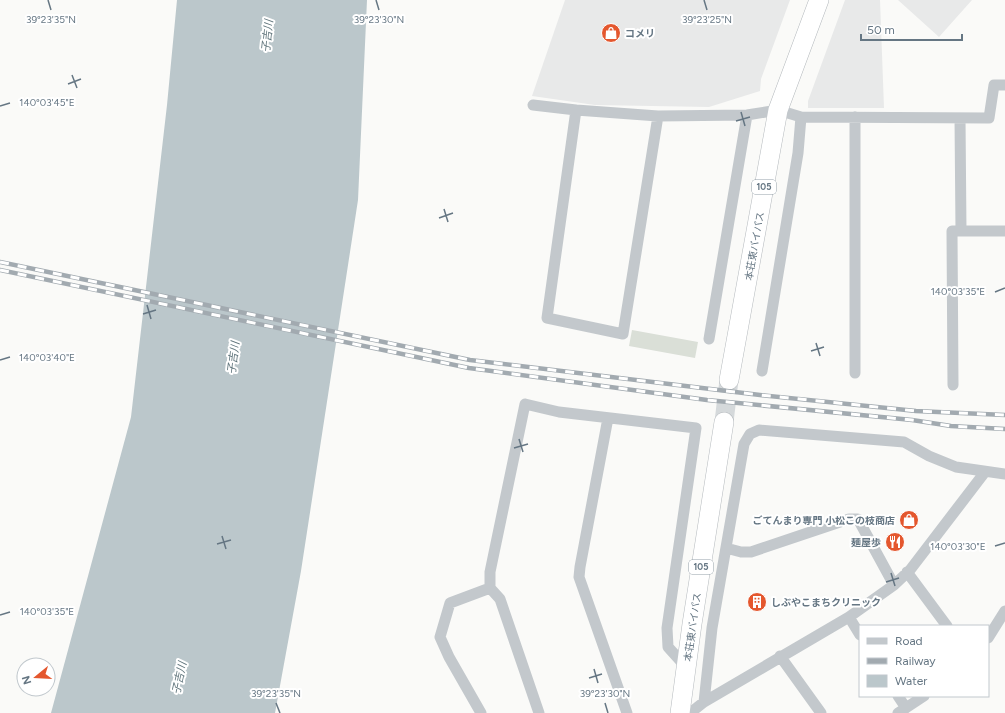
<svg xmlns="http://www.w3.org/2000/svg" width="1005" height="713" font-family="Figtree,'Noto Sans JP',sans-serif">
<rect width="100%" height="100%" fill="#fafaf8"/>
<path fill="#e8e9e9" d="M 565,0 L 790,0 L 761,79 L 760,91 L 709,107 L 595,105 L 532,96 Z
M 845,0 L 880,0 L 884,108 L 808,108 L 808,101 Z
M 898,0 L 972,0 L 939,37 Z"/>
<path fill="#dadfd7" d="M 632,330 L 698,342 L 695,358 L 629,346 Z"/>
<path fill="#bbc7cb" d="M 177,0 L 367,0 L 358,200 L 301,571 L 275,713 L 51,713 L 131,417 L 167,105 Z"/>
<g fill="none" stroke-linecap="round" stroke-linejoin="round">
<path stroke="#d5d9db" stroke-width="19" stroke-dasharray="19 10" stroke-linecap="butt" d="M 724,422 L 729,380"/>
<defs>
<path id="trunk" d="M 729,380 L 778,110 L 819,0
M 680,713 L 692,624 L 724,422"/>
</defs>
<use href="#trunk" stroke="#b4b9bd" stroke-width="20"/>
<path stroke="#c3c8cc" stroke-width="11" d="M 533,105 L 576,110 L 658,116 L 747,115 L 778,110 L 801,117 L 989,118 L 994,85 L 1005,85
M 576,110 L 547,318 L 623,334 L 658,116
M 855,117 L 855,373
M 960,118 L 961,231
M 709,339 L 747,115
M 762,371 L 798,153 L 801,117
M 953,385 L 952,231 L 1005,231
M 608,418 L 580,567 L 579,577 L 627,713
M 726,548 L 741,552 L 751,552 L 849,519 L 858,519 L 894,585
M 907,572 L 947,626
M 849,617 L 860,635
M 988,638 L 1005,611
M 780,656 L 821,713
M 898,696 L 906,708
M 704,702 L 712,628 L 744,444 L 750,434 L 759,430 L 904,442 L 929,456 L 956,467 L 1005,474
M 481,713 L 449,657 L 440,637 L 450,603 L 490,588
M 539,713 L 500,599 L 490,588 L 490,572 L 525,404 L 559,412 L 696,428 L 667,628 L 668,647 L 686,667
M 690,713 L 704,702 L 849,617 L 894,585 L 910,570 L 985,472
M 898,713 L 924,696"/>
<use href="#trunk" stroke="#fff" stroke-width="19"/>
<defs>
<path id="rail" d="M 0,262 L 470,360 L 760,395 L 916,411 L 1005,415
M 0,270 L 469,368 L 707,400 L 912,420 L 951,426 L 1005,429"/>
</defs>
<use href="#rail" stroke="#a2aab0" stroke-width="4.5"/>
<use href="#rail" stroke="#fff" stroke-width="3" stroke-dasharray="9" stroke-linecap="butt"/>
</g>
<path fill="none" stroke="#657683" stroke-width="1.5" d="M 48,0 L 51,10M 376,0 L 379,10M 704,0 L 707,10M 72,75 L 77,88M 68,84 L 81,79M 0,106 L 10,103M 741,112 L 745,126M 736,121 L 750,117M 444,209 L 448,222M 439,218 L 453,213M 995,292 L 1005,288M 147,305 L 151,319M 143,314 L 156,310M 816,343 L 820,356M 811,351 L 824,347M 0,360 L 10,357M 519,439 L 523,452M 514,448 L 528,444M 222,536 L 226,549M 217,544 L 231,540M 995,546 L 1005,543M 891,573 L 895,586M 886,582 L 899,578M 0,615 L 10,612M 594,669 L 598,683M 589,678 L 602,674M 276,703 L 280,713M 605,703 L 608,713"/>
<defs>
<symbol id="shop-disc" viewBox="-11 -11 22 22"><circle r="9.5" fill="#e4572e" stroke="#fff"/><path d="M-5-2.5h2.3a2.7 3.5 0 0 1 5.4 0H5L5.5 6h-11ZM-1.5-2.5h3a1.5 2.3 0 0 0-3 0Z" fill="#fff"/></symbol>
<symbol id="restaurant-disc" viewBox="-11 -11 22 22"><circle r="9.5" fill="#e4572e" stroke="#fff"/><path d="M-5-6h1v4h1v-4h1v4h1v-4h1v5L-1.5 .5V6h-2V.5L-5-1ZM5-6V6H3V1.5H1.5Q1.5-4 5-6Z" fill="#fff"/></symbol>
<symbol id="building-disc" viewBox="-11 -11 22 22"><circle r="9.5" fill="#e4572e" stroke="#fff"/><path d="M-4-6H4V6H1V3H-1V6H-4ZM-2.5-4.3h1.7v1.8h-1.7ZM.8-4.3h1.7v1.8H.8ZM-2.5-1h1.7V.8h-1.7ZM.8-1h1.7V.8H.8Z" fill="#fff"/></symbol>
</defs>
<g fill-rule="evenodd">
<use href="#shop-disc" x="600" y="22" width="22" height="22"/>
<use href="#shop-disc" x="898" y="509" width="22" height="22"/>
<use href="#restaurant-disc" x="884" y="531" width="22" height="22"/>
<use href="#building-disc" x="746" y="591" width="22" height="22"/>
</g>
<g text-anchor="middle" stroke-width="4" stroke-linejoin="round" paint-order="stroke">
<g fill="#fff" stroke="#939fa8" stroke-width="1">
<rect x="752" y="180" width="24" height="14" rx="3"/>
<rect x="689" y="560" width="24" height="14" rx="3"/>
</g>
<g font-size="9" font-weight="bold" fill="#657683">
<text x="764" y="190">105</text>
<text x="701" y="570">105</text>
</g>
<g font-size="10" font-weight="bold" fill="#657683" stroke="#fff" text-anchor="start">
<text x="625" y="37">コメリ</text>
<text x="895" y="524" text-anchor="end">ごてんまり専門 小松この枝商店</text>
<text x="881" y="546" text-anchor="end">麺屋歩</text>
<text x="771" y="606">しぶやこまちクリニック</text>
</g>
<g font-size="10" fill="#657683" stroke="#fff">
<text transform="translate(754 246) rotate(-80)" y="4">本荘東バイパス</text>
<text transform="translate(692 627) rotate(-82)" y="4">本荘東バイパス</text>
</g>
<g font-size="11" font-style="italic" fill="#60757c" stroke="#fff">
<text transform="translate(267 36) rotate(-84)" y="4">子吉川</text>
<text transform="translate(233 358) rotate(-83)" y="4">子吉川</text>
<text transform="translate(179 678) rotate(-78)" y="4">子吉川</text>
</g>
</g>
<g font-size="10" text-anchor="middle" fill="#657683" stroke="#fff" stroke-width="4" stroke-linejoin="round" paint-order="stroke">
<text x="51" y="23">39°23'35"N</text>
<text x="379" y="23">39°23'30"N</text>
<text x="707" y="23">39°23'25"N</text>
<text x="47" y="106">140°03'45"E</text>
<text x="958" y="295">140°03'35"E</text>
<text x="47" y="361">140°03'40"E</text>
<text x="958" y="550">140°03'30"E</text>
<text x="47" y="615">140°03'35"E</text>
<text x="276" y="697">39°23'35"N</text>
<text x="605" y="697">39°23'30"N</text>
</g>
<rect x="859" y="625" width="130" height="72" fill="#ffffff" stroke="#c1c8cd"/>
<rect x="867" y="638" width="20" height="6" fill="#c3c8cc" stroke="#c1c8cd"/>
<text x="895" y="645" font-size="12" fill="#657683">Road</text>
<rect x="867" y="658" width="20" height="6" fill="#a2aab0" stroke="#c1c8cd"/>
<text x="895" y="665" font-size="12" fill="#657683">Railway</text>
<rect x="867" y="675" width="20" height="12" fill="#bbc7cb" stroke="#c1c8cd"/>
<text x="895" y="685" font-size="12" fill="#657683">Water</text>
<g transform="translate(36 677) rotate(252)"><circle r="19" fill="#ffffff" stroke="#c1c8cd"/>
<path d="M0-3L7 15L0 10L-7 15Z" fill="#e4572e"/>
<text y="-6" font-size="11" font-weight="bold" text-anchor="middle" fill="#657683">N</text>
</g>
<path d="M861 34v6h101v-6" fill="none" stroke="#657683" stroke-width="2"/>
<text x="867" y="34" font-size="12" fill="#657683" stroke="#ffffff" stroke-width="3" paint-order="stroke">50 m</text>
</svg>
